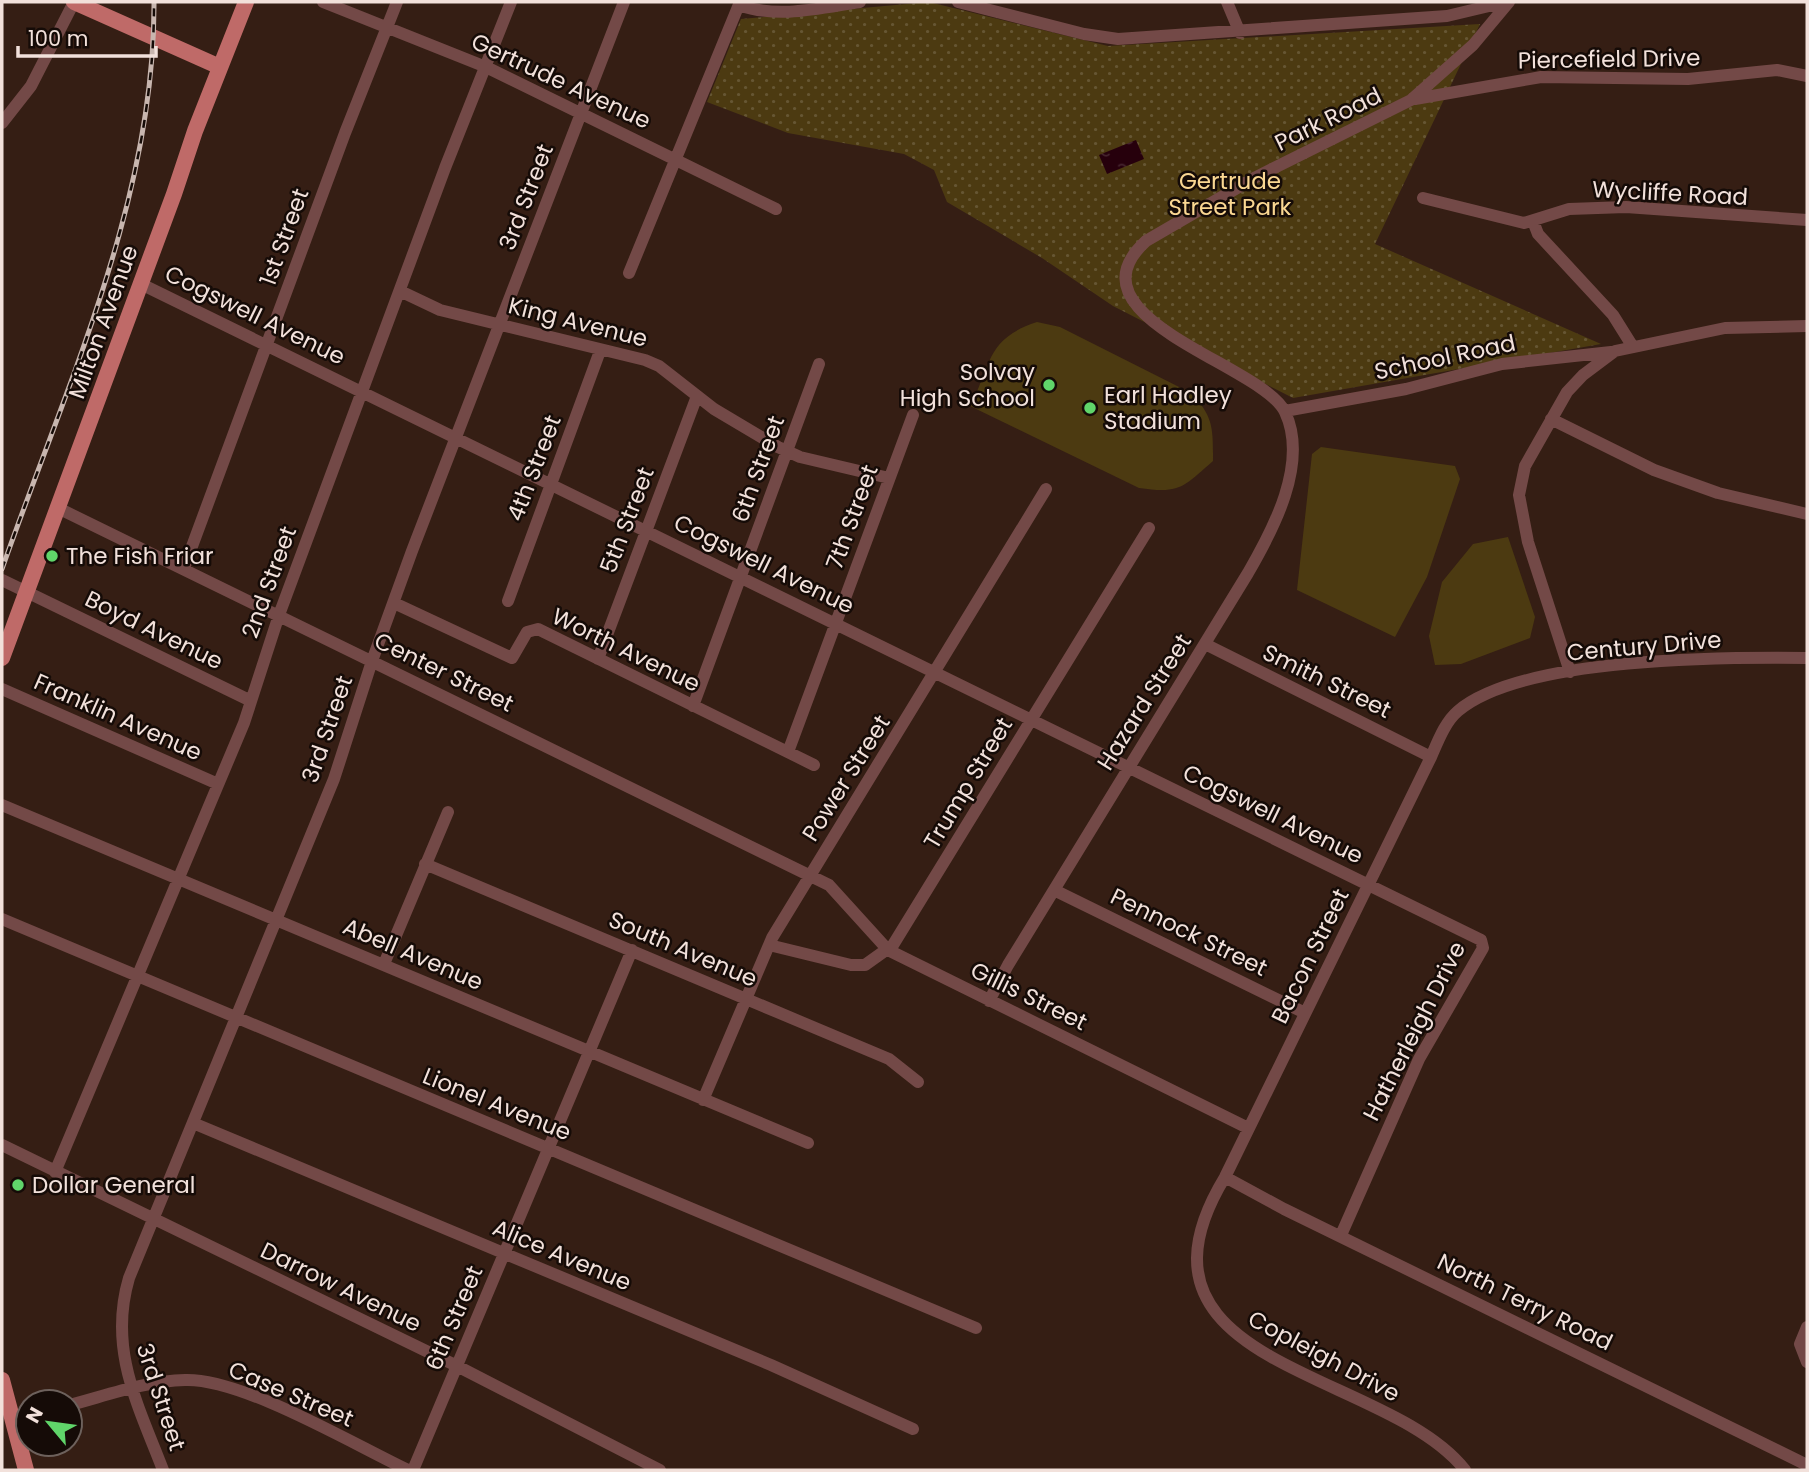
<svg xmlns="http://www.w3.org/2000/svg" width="1809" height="1472" font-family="Poppins,sans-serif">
<defs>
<pattern id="grass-dots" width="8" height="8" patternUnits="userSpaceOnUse" patternTransform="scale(1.75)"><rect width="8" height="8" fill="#4c3a11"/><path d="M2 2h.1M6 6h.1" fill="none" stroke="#665633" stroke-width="1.8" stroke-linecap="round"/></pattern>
<pattern id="water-ripples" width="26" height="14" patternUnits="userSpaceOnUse" patternTransform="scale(1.75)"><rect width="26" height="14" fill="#26000c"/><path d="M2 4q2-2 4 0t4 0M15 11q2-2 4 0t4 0" fill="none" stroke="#46252f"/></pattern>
</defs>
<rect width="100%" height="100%" fill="#351e14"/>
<path fill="url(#grass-dots)" d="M 929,2 L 1108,46 L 1480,24 L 1375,244 L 1601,344 L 1293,398 L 1113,306 L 1042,258 L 947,202 L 934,170 L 904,154 L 788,133 L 707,102 L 741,19 Z"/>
<path fill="#4c3a11" d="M 1037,322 L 1060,327 L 1191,393 C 1214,417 1213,429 1213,461 C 1183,487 1181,494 1139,488 L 970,406 C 992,365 985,339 1037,322 Z
M 1321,447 L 1455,466 L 1460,479 L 1427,577 L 1395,637 L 1297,590 L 1312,454 Z
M 1508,537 L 1535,617 L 1530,638 L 1461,664 L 1435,665 L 1429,636 L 1442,582 L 1473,544 Z"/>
<path fill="url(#water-ripples)" d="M 1136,140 L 1144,159 L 1107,174 L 1099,155 Z"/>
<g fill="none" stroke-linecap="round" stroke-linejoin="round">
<path stroke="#734947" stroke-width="12" d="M 323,2 L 486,67 L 776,209
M 958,2 L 1084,34 L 1118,39 L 1447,16 L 1506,2
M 1227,2 L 1240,33
M 739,5 C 778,19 820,8 860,2
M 1415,99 L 1541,77 L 1688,79 L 1777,70 L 1807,76
M 2,123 L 31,86 L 74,2
M 1423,198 L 1524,223 L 1569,209 L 1626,207 L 1807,220
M 1533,221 L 1538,234 L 1613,315 L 1633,347
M 629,273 L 740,2
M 141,284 L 1481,940 L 1483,948 L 1419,1059 L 1341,1235
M 400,291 L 440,310 L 645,360 L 659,366 L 714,409 L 778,447 L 800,457 L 889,478
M 1285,411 L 1406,389 L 1502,364 L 1611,352
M 1551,419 L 1654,470 L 1718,493 L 1807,514
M 58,508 L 829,885 L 888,950 L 1248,1128
M 184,568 L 345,133 L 397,2
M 2,580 L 249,700
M 508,601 L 600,351
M 394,603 L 512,658 L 527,632 L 538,629 L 814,765
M 1205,644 L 1431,757
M 598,659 L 697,396
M 1570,672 L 1528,542 L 1519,495 L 1525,466 L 1567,392 L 1583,375 L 1615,351 L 1725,328 L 1807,326
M 2,689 L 218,784
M 693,706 L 819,364
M 788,752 L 913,415
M 2,805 L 808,1143
M 425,864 L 889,1059 L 918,1082
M 1054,890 L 1305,1013
M 2,919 L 976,1328
M 769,945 L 851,965 L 865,965 L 893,945 L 1149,528
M 384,964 L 448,812
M 989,1001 L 1008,965 L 1248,573 C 1273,530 1309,463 1285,412 C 1262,364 1062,318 1146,241 L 1256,177 L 1411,100 L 1473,45 L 1509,2
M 703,1100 L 772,938 L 1046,489
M 193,1123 L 771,1365 L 913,1429
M 2,1145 L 457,1366 L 660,1470
M 55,1172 L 244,723 L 279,615 L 445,168 L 511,2
M 1225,1177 L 1284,1209 L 1807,1465
M 1807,1327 L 1800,1344 L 1807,1362
M 70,1405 C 108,1395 146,1381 185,1380 C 242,1378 353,1444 408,1470
M 12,1419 L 28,1415
M 163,1470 C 138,1405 108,1349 129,1278 L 334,779 L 372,661 L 412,551 L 624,2
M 413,1470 L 632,950
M 1465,1470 C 1386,1369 1109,1368 1225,1177 L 1431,757 C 1438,741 1445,722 1458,711 C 1522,657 1723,657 1807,658"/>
<path stroke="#bf6a68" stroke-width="16" d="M 74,2 L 220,67
M 2,658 L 174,194 L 195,131 L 246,2
M 2,1380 L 26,1470"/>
<defs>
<path id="rail" d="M 2,569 C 66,386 155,199 154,2"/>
</defs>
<use href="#rail" stroke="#c8b6af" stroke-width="5"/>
<use href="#rail" stroke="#150b07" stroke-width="2.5" stroke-dasharray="8" stroke-linecap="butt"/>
</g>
<g fill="#60d56a" stroke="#150b07" stroke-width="2.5">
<circle cx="1049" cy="385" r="7"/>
<circle cx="1090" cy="408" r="7"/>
<circle cx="52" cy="556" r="7"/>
<circle cx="18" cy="1185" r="7"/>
</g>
<g text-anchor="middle" stroke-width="5" stroke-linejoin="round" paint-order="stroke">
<g font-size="23" fill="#f2e1db" stroke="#150b07">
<text transform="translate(1609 59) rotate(-1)" y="8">Piercefield Drive</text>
<text transform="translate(561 81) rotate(25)" y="8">Gertrude Avenue</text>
<text transform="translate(1328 119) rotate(-26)" y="8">Park Road</text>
<text transform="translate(1670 193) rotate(3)" y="8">Wycliffe Road</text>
<text transform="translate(526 197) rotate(-69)" y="8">3rd Street</text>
<text transform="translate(284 237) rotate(-70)" y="8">1st Street</text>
<text transform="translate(255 315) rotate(26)" y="8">Cogswell Avenue</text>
<text transform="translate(103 322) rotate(-70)" y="8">Milton Avenue</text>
<text transform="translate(578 322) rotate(14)" y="8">King Avenue</text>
<text transform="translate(1445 357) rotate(-12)" y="8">School Road</text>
<text transform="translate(534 468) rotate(-69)" y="8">4th Street</text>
<text transform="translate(758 469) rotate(-70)" y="8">6th Street</text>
<text transform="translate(852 517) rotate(-70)" y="8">7th Street</text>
<text transform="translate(627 520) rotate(-69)" y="8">5th Street</text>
<text transform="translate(764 564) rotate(26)" y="8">Cogswell Avenue</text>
<text transform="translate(269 582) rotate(-70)" y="8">2nd Street</text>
<text transform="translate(154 630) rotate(26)" y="8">Boyd Avenue</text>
<text transform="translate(1644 646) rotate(-5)" y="8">Century Drive</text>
<text transform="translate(626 650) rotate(26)" y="8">Worth Avenue</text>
<text transform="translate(444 672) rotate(26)" y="8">Center Street</text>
<text transform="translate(1327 681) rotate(26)" y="8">Smith Street</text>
<text transform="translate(1144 702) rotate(-58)" y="8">Hazard Street</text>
<text transform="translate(118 717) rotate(24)" y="8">Franklin Avenue</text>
<text transform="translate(327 729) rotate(-71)" y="8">3rd Street</text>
<text transform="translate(846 778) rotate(-58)" y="8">Power Street</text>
<text transform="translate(968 783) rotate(-59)" y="8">Trump Street</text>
<text transform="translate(1273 814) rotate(26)" y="8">Cogswell Avenue</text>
<text transform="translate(1189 932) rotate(26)" y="8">Pennock Street</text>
<text transform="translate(683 949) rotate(23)" y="8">South Avenue</text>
<text transform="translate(413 954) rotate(23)" y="8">Abell Avenue</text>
<text transform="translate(1310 956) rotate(-64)" y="8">Bacon Street</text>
<text transform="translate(1029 996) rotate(26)" y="8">Gillis Street</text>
<text transform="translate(1414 1031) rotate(-63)" y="8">Hatherleigh Drive</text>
<text transform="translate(497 1104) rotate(22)" y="8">Lionel Avenue</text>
<text transform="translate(562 1255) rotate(23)" y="8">Alice Avenue</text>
<text transform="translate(341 1287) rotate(26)" y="8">Darrow Avenue</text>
<text transform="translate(1525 1302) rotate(26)" y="8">North Terry Road</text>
<text transform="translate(454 1318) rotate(-67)" y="8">6th Street</text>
<text transform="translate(1324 1356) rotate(28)" y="8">Copleigh Drive</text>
<text transform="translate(291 1394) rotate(23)" y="8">Case Street</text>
<text transform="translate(161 1397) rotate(72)" y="8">3rd Street</text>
</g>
<g font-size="23" fill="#fad792" stroke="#150b07">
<text x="1230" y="189">Gertrude<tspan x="1230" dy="26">Street Park</tspan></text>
</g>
<g font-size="23" fill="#f2e1db" stroke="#150b07" text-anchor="start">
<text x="1035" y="380" text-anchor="end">Solvay<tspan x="1035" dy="26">High School</tspan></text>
<text x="1104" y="403">Earl Hadley<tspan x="1104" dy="26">Stadium</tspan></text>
<text x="66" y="564">The Fish Friar</text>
<text x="32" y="1193">Dollar General</text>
</g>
</g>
<rect width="1809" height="1472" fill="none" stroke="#f2e1db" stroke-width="7"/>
<g transform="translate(49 1423) rotate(299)"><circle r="33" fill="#150b07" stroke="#6d615c" stroke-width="2"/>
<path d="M0-5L12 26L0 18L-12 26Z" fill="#60d56a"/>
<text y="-10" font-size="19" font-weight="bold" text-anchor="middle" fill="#f2e1db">N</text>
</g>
<path d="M18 46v10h138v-10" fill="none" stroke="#f2e1db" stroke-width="3.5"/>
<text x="28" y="46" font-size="21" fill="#f2e1db" stroke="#150b07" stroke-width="5" paint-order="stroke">100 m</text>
</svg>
